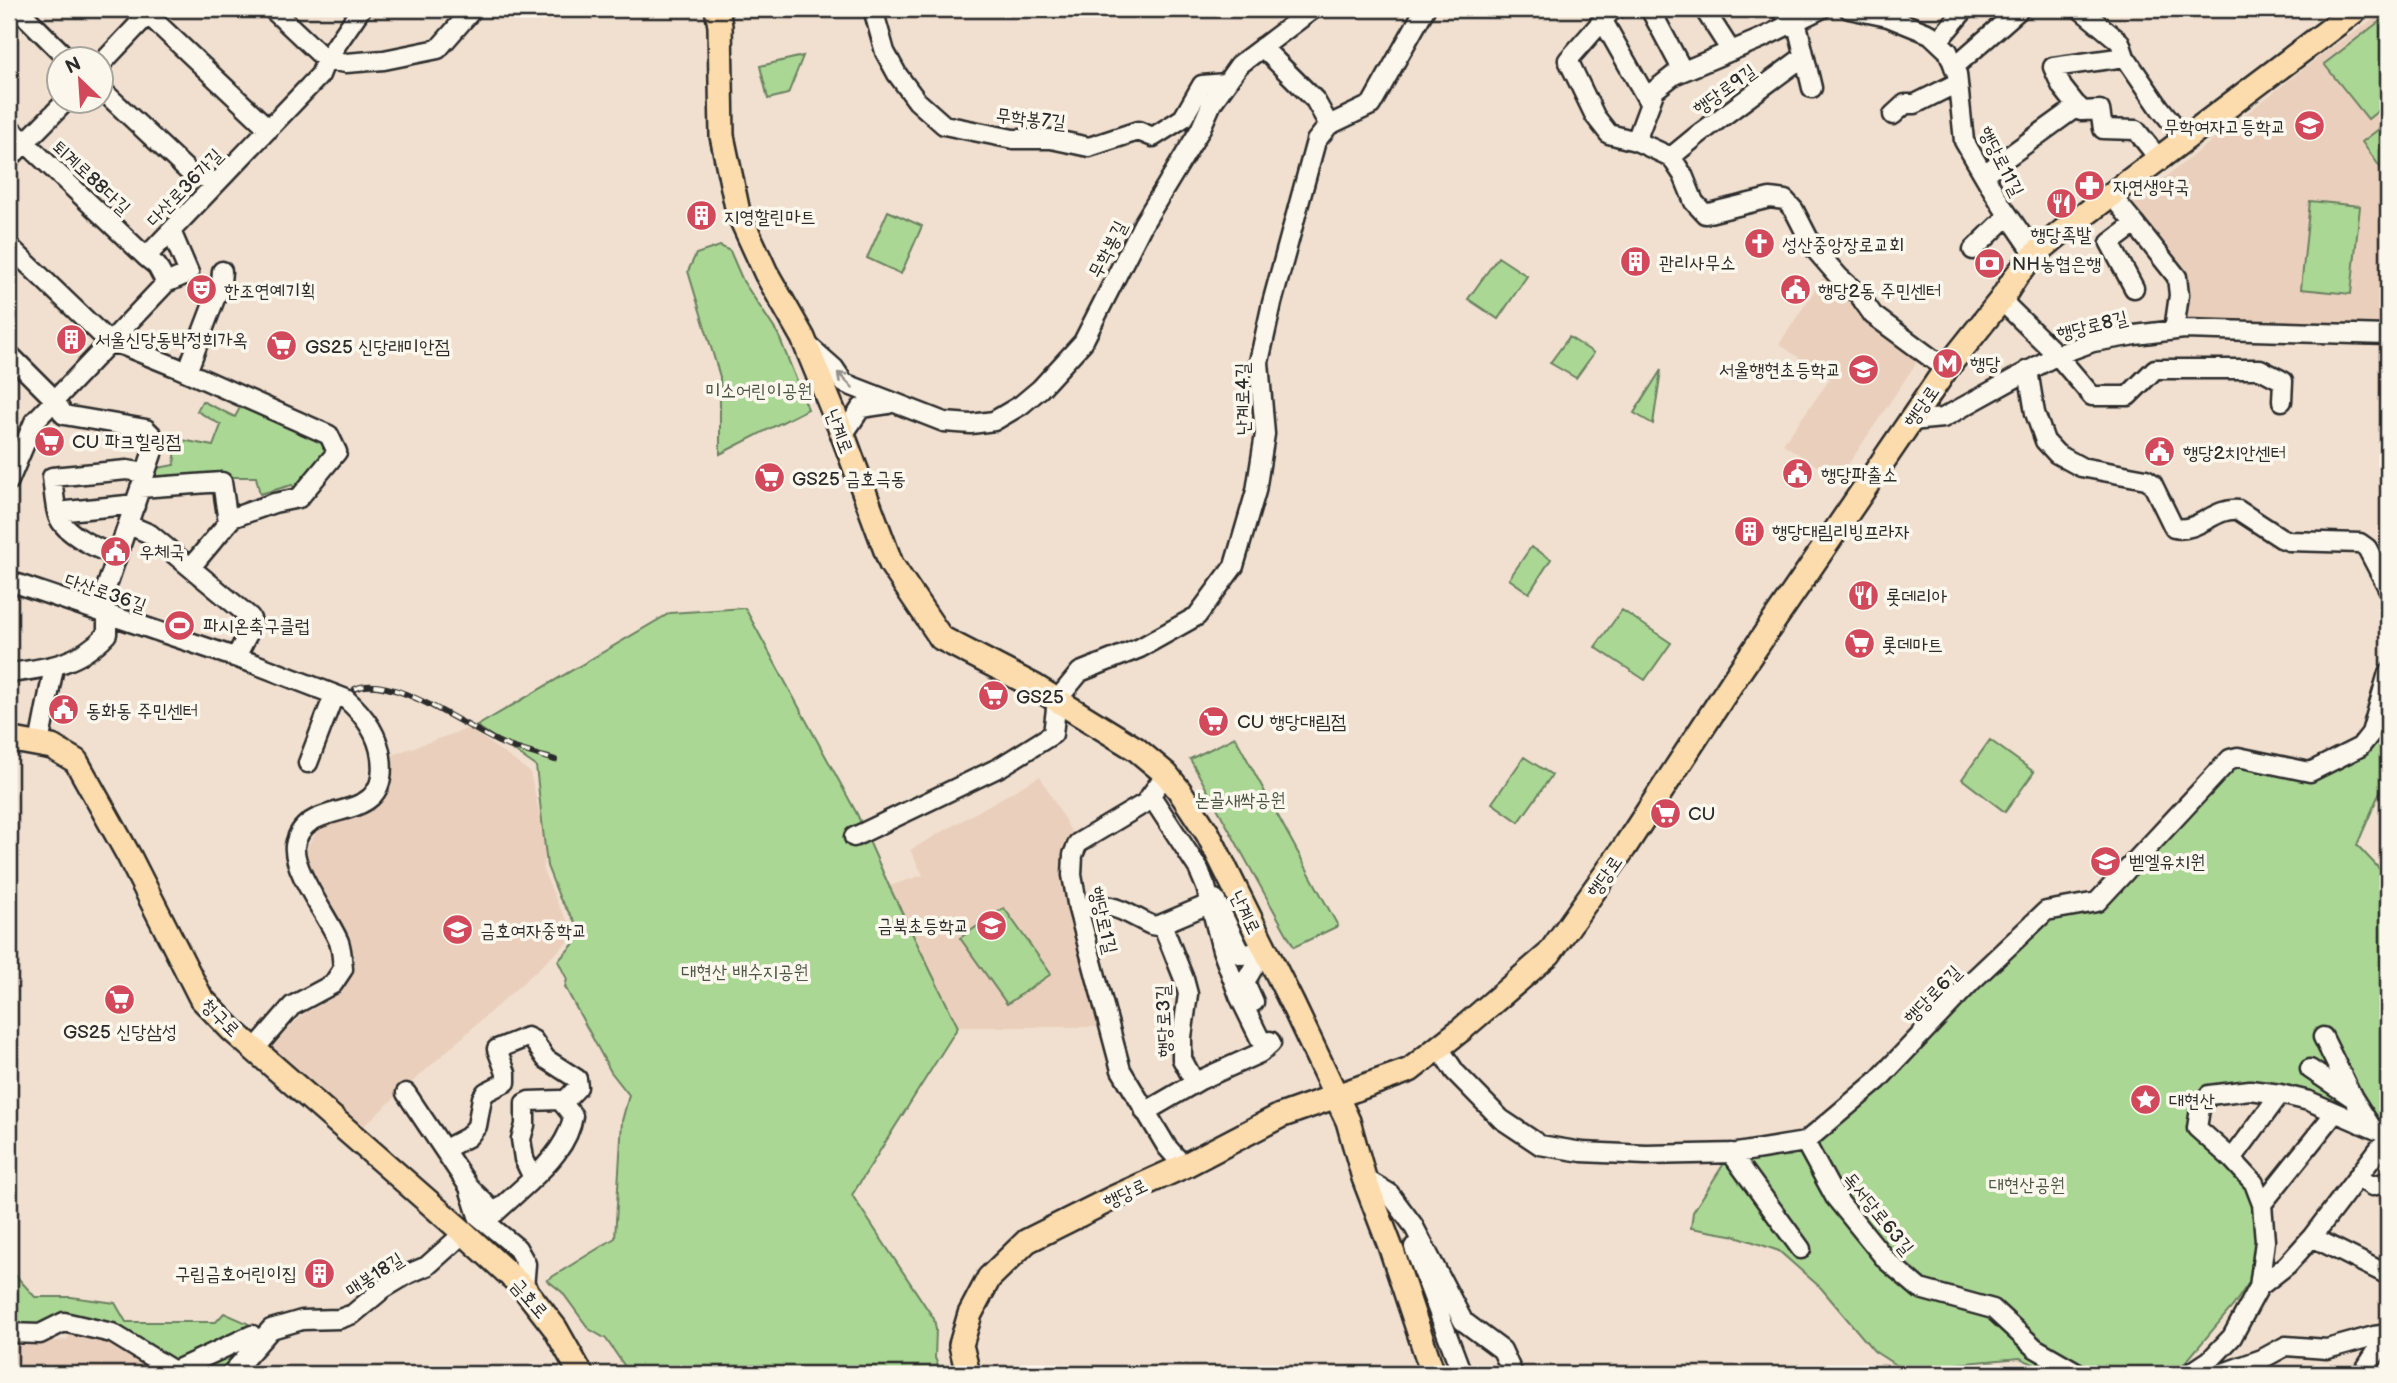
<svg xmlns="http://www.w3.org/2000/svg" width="2397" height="1383" font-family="'Balsamiq Sans','Poor Story',sans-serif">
<rect width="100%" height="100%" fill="#f1e0d0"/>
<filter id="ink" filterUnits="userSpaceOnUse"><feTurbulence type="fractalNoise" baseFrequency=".0143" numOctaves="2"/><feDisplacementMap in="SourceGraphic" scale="14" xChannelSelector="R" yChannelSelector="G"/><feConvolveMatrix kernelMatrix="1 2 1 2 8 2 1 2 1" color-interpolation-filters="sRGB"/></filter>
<g filter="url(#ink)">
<path fill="#ead0bc" d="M 2388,10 L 2388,332 L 2177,328 L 2183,280 L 2131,204 L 2330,48 Z
M 1824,276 L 1833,278 L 1850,295 L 1867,319 L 1889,338 L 1919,359 L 1838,480 L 1783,444 L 1830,379 L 1779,344 Z
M 469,728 L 530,772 L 546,841 L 543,870 L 559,906 L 576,935 L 357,1132 L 269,1049 L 302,1015 L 342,992 L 352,970 L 343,935 L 305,863 L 308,845 L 323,822 L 360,813 L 387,792 L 394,754 Z
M 1040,776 L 1076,840 L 1082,950 L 1097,1027 L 958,1027 L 889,886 L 923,875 L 910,850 Z
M 71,1333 L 103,1339 L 159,1374 L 19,1374 L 11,1345 L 67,1340 Z"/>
<path fill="#abd795" stroke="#6b8160" stroke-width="2" d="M 2388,15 L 2388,103 L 2368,119 L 2324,64 Z
M 803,56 L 788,94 L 768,99 L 760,66 Z
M 2388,122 L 2388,178 L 2362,142 Z
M 2310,201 L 2360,206 L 2351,294 L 2301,289 Z
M 888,211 L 922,226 L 901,274 L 867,258 Z
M 720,246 L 730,251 L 743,281 L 778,334 L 808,409 L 720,454 L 720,377 L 688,271 L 696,254 Z
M 1498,257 L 1527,276 L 1498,319 L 1468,299 Z
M 1569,337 L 1594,353 L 1576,378 L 1550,363 Z
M 1661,370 L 1653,424 L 1634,413 Z
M 202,401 L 235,417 L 243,402 L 324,438 L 327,454 L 296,491 L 292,485 L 260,494 L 256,477 L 221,477 L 147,482 L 153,469 L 174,465 L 177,439 L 213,446 L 221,425 L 197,411 Z
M 1531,547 L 1551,559 L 1529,593 L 1509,579 Z
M 745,608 L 857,814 L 889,886 L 958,1027 L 852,1195 L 934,1319 L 936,1329 L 935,1358 L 942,1374 L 630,1374 L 606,1339 L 589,1329 L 562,1292 L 547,1280 L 615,1238 L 622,1121 L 629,1095 L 611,1072 L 565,987 L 567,979 L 558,961 L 581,936 L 578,926 L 560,899 L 547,866 L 536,766 L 477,726 L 670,613 Z
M 1622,610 L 1671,643 L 1645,680 L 1595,647 Z
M 176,615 L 191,623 L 184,635 L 169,628 Z
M 2388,706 L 2388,773 L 2357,845 L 2388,878 L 2388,1059 L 2385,1059 L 2388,1124 L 2351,1115 L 2211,1091 L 2194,1133 L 2228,1159 L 2249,1188 L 2257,1206 L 2256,1272 L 2233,1306 L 2185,1363 L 2163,1374 L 2045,1374 L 2038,1366 L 2020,1358 L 1902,1369 L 1874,1351 L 1821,1288 L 1779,1251 L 1736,1236 L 1691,1228 L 1693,1212 L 1725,1162 L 1754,1157 L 1790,1156 L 1824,1134 L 2044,918 L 2099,910 L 2233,764 L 2307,776 L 2377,736 Z
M 1235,737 L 1338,926 L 1294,947 L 1190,759 Z
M 1990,740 L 2034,772 L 2005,812 L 1962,779 Z
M 1524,757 L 1552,775 L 1519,822 L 1492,803 Z
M 1004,908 L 1051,974 L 1007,1004 L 960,938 Z
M 9,1268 L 35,1297 L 71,1297 L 115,1303 L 126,1322 L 216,1322 L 224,1313 L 247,1323 L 262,1335 L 226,1374 L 206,1374 L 202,1369 L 183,1374 L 113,1330 L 9,1330 Z"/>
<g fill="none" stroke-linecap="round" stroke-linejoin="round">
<defs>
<path id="minor" d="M 18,9 L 69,60
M 142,9 L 269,129
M 272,9 L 326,60 L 346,63 L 384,60 L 438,49 L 473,9
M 873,9 L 885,52 L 897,74 L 917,101 L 944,125 L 1013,139 L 1051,139 L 1089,147 L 1138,131 L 1153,137 L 1183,118 L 1202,85 L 1226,83
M 1616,9 L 1611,11 L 1568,60 L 1595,116 L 1609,134 L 1636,141 L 1671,157 L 1683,175 L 1694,202 L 1705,214 L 1770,198 L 1785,200 L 1794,210 L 1813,247 L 1839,277 L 1859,295 L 1873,315 L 1946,369
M 1650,9 L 1683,71
M 1704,9 L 1731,51
M 1780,9 L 1796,20 L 1812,88
M 1849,9 L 1888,17 L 1930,34 L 1948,51 L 1957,74 L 1964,141 L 2002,206 L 2035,254
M 2080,9 L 2120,42 L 2125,57 L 2160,108 L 2185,139
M 1603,21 L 1650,104
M 1938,41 L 1965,9
M 1262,47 L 1315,100 L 1329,125
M 2125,57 L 2053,67 L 2062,87 L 2081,111 L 2100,110 L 2103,129 L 2136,130 L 2159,159
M 102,63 L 153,9
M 1954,67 L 2020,9
M 102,90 L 189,172 L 216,182
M 1893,115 L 1905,104 L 1915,104 L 1957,83
M 9,127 L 146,257
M 1636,141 L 1655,90 L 1674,75 L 1762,38 L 1821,9
M 1671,157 L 1699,134 L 1803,57
M 9,159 L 65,102
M 1984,174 L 2078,106
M 2111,195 L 2135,224 L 2110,243 L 2134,288
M 2135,224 L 2177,277 L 2179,295 L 2174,330
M 9,246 L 109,342
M 1973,250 L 2008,216
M 166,283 L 157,266 L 146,257 L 320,75 L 326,60 L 361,9
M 2001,300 L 2057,355 L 2092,396 L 2128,396 L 2155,369 L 2260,369 L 2283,381 L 2282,401
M 109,342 L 124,346 L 178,368 L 329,435 L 337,452 L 299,498 L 274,503 L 232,518 L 191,567
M 808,345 L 834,368 L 844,383 L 944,422 L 971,424 L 994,421 L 1021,405 L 1040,389 L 1083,342 L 1143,224 L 1200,130 L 1212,103 L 1239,65 L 1313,9
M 9,354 L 54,399 L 64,415 L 146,429 L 153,436 L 154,448 L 103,597 L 107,614 L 107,634 C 78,665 48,668 9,673
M 2028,370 L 2035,413 L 2045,441 L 2057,454 L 2081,467 L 2146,479 L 2152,483 L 2174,528 C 2198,533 2215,507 2238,510 L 2281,538 L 2289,541 L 2360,543 L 2367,548 L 2388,588
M 187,372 L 221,283 L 222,271
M 1911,421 L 1943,418 L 2057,355 L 2093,342 L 2135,335 L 2184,329 L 2388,335
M 843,435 L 861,408 L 888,404
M 9,481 L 34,422 L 166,283 L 189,273 L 171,231
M 140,488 L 222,482 L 228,522
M 57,512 L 127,505 L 135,506
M 129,525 L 150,534 L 250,617 L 253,624 L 236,657
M 117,556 C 100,550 65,535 58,516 C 54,504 54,490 52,477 L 127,470 L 145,473
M 9,581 L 255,664 L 346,699 C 363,714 378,734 381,757 C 391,832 304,792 295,846 C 292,870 329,918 339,942 C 342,950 342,960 343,969 L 333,984 L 292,1006 L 255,1049
M 39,744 L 54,667
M 308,763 L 334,695
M 1166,774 L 1145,803 L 1078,843 L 1073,855 L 1072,875 L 1078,909 L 1121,1070 L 1167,1147 L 1184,1166
M 1151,796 L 1198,868 L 1206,887 L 1222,950 L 1239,996 L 1265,1049
M 854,837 L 1000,767 L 1053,734 L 1057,700 L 1080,672 L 1140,648 L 1197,616 L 1234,566 L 1256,491 L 1265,434 L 1259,362 L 1272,303 L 1316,141 L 1329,125 L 1371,105 L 1425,9
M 1215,899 L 1242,955 L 1264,950
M 1078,909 C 1114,901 1120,910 1151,925 L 1157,926 L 1209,904
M 1162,924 L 1184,979 L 1188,994 L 1182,1037 L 1182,1059 L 1195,1083
M 1254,1002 L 1245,982 L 1264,950
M 2323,1037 L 2353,1098
M 1439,1048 L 1455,1072 L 1501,1119 L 1540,1145 L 1582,1152 L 1646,1155 L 1737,1153 L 1805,1142 L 1877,1081 L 1971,982 L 2046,911 L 2097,902 L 2230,759 L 2238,757 L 2310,772 L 2360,747 L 2371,733 L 2388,673
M 2310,1069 L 2353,1098 L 2372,1128
M 406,1093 L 469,1187 L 495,1213 L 528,1183 C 547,1166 569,1143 573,1116 L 560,1100 L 529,1101 L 525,1103 L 525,1125 L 521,1139 L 524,1159 L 533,1178
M 1145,1112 L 1200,1080 L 1260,1053 L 1271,1043 L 1270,1041
M 1805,1142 L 1835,1197 L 1887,1261 L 1920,1289 L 1993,1309 L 2035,1348 L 2080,1374
M 445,1149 L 468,1137 L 477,1126 L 482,1098 L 486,1092 L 506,1082 L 506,1073 L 497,1049 L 527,1037 L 533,1040 L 546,1059 L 577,1079 L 578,1087 L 563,1103
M 1731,1153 L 1801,1249
M 2232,1159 L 2280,1094
M 2357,1177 L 2372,1186 L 2388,1182
M 1364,1178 L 1389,1193 L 1413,1225 L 1463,1321 L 1502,1350 L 1513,1374
M 470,1191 L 478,1216 L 517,1248 L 526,1264 L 524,1288
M 2262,1204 L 2334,1114
M 2312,1237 L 2388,1275
M 1414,1247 L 1462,1374
M 2259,1287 L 2287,1265 L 2312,1237 L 2388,1137
M 9,1333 L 40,1334 L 64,1322 L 112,1333 L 174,1371 L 252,1335 L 258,1342
M 2223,1373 L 2262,1359 L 2286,1346 L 2327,1349 L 2374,1336 L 2388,1334
M 231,1374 L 271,1329 L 302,1320 L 339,1319 L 353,1314 L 383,1289 L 408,1274 L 427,1266 L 464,1233
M 2189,1374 L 2210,1360 L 2232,1337 L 2259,1287 L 2265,1241 L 2262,1204 L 2254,1183 L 2232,1159 L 2197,1128 L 2200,1109 L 2209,1095 L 2250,1090 L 2280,1094 L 2309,1101 L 2388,1135
M 2362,1374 L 2388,1334"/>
<path id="major" d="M 717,9 L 720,26 L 722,136 L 738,212 L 766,273 L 803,338 L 843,435 L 891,564 L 941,638 L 1034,686 L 1136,749 L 1166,774 L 1179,790 L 1208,834 L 1293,1005 L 1348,1121 L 1364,1178 L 1392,1251 L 1433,1374
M 9,743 L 19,741 L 52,747 L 76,761 L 129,856 L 201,998 L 232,1030 L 464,1233 L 524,1288 L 555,1328 L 581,1374
M 968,1374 L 961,1345 L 970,1314 L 989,1278 L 1027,1241 L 1111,1199 L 1184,1166 L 1280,1116 L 1410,1070 L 1462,1029 L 1549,954 L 1624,848 L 1739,672 L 1946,369 L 2001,300 L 2017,275 L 2035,254 L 2063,231 L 2357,9"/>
</defs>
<use href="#minor" stroke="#2b2b2b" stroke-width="23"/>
<use href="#major" stroke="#2b2b2b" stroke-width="28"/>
<use href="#minor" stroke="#fbf7ec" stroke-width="18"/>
<use href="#major" stroke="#fcdcac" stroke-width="23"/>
<defs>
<path id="rail" d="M 355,689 C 389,671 470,730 503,744 C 520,750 538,755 555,760"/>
</defs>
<use href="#rail" stroke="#2b2b2b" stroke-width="6"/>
<use href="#rail" stroke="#fbf7ec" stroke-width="3.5" stroke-dasharray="10" stroke-linecap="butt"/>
</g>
<defs><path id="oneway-shaft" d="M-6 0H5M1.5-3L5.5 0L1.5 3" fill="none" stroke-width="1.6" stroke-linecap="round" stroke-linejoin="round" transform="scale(1.75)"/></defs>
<use stroke="#93918c" href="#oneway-shaft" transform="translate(845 380) rotate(-135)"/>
</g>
<defs>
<symbol id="school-disc" viewBox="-11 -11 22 22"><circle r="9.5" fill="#d1495b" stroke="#fbf7ec"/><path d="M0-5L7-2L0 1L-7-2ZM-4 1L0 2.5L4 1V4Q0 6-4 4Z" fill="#fff"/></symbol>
<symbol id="pharmacy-disc" viewBox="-11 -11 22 22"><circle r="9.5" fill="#d1495b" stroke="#fbf7ec"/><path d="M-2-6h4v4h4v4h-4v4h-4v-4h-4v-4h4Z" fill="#fff"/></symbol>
<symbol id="restaurant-disc" viewBox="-11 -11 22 22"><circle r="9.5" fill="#d1495b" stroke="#fbf7ec"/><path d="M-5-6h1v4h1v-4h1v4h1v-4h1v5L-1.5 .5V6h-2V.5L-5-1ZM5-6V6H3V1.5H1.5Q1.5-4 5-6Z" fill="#fff"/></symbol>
<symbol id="building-disc" viewBox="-11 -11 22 22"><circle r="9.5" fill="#d1495b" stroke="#fbf7ec"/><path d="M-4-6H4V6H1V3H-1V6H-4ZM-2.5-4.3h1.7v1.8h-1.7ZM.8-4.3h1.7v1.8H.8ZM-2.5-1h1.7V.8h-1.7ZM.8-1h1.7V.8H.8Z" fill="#fff"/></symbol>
<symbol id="church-disc" viewBox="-11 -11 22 22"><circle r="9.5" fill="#d1495b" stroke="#fbf7ec"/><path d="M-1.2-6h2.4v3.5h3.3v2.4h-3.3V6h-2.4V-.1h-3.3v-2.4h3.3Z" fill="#fff"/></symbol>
<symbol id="bank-disc" viewBox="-11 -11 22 22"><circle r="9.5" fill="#d1495b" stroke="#fbf7ec"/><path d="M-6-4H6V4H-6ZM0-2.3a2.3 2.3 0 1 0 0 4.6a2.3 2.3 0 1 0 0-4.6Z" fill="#fff"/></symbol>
<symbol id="theatre-disc" viewBox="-11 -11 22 22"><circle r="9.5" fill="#d1495b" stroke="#fbf7ec"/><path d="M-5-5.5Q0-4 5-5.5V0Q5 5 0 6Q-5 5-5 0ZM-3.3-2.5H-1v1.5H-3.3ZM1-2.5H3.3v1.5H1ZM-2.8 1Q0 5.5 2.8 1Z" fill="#fff"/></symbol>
<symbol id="civic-disc" viewBox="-11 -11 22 22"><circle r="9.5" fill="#d1495b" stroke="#fbf7ec"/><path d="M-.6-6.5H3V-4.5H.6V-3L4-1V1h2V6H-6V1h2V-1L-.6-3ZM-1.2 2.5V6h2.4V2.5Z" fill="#fff"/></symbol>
<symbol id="supermarket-disc" viewBox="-11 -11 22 22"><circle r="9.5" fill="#d1495b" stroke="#fbf7ec"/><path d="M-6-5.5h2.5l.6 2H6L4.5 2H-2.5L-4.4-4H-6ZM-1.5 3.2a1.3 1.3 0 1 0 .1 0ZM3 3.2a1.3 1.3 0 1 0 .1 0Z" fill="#fff"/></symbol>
<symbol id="metro-disc" viewBox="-11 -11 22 22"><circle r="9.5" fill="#d1495b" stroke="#fbf7ec"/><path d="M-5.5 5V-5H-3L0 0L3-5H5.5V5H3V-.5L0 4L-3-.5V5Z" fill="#fff"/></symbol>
<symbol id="stadium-disc" viewBox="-11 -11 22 22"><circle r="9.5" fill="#d1495b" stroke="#fbf7ec"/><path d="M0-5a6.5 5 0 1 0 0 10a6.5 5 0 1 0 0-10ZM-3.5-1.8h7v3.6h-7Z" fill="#fff"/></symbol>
<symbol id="sight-disc" viewBox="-11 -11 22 22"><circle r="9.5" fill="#d1495b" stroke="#fbf7ec"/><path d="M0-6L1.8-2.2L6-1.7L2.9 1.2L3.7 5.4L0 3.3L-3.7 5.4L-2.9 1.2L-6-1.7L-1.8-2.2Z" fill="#fff"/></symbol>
</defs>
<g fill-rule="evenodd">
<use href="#school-disc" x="2292" y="108" width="35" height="35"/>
<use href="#pharmacy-disc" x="2072" y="168" width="35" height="35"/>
<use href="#restaurant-disc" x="2044" y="186" width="35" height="35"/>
<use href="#building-disc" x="684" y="198" width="35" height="35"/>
<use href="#church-disc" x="1742" y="226" width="35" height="35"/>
<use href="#building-disc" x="1618" y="244" width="35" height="35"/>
<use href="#bank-disc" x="1972" y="246" width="35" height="35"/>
<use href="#theatre-disc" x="184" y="272" width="35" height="35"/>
<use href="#civic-disc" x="1778" y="272" width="35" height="35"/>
<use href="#building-disc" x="54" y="322" width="35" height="35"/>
<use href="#supermarket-disc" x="264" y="328" width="35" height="35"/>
<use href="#metro-disc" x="1930" y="346" width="35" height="35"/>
<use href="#school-disc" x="1846" y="352" width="35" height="35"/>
<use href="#supermarket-disc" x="32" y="424" width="35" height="35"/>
<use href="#civic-disc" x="2142" y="434" width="35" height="35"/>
<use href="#civic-disc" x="1780" y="456" width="35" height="35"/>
<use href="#supermarket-disc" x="752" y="460" width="35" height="35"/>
<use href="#building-disc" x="1732" y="514" width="35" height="35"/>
<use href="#civic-disc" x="98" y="534" width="35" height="35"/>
<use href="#restaurant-disc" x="1846" y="578" width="35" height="35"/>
<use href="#stadium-disc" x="162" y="608" width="35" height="35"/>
<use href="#supermarket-disc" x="1842" y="626" width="35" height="35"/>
<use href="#supermarket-disc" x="976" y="678" width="35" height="35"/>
<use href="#civic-disc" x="46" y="692" width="35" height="35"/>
<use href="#supermarket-disc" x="1196" y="704" width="35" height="35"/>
<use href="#supermarket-disc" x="1648" y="796" width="35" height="35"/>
<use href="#school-disc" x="2088" y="844" width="35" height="35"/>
<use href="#school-disc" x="974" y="908" width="35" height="35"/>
<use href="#school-disc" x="440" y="912" width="35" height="35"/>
<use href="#supermarket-disc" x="102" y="982" width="35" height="35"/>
<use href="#sight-disc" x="2128" y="1082" width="35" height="35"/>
<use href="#building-disc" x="302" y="1256" width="35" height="35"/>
</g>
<g text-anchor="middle" stroke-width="7" stroke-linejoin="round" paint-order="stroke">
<g font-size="19" fill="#2b2b2b" stroke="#fbf7ec">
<text transform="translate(1724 89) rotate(-36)" y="7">행당로9길</text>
<text transform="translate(1031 118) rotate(6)" y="7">무학봉7길</text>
<text transform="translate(2002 161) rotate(63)" y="7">행당로11길</text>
<text transform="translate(92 177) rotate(43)" y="7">퇴계로88다길</text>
<text transform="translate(184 187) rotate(-46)" y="7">다산로36가길</text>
<text transform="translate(1107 249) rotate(-63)" y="7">무학봉길</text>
<text transform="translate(2092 325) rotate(-14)" y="7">행당로8길</text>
<text transform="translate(1242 399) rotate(-91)" y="7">난계로4길</text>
<text transform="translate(1921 406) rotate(-55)" y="7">행당로</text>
<text transform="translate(840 431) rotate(69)" y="7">난계로</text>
<text transform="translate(106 592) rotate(19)" y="7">다산로36길</text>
<text transform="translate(1604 876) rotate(-55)" y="7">행당로</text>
<text transform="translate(1246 912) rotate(64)" y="7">난계로</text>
<text transform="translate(1104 920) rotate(77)" y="7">행당로1길</text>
<text transform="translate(1932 994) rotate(-46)" y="7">행당로6길</text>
<text transform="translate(221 1017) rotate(45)" y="7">청구로</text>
<text transform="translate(1163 1021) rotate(-92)" y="7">행당로3길</text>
<text transform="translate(1125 1193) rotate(-25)" y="7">행당로</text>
<text transform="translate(1879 1213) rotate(51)" y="7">독서당로63길</text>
<text transform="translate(374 1274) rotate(-33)" y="7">매봉18길</text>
<text transform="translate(530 1298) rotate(49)" y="7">금호로</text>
</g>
<g font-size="19" fill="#2b2b2b" stroke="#fbf7ec" text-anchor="start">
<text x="2286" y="133" text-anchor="end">무학여자고등학교</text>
<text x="2113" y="193">자연생약국</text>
<text x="724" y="223">지영할린마트</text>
<text x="2061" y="241" text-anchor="middle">행당족발</text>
<text x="1782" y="251">성산중앙장로교회</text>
<text x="1659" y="269">관리사무소</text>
<text x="2012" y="270">NH농협은행</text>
<text x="224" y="297">한조연예기획</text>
<text x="1818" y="297">행당2동 주민센터</text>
<text x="95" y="346">서울신당동박정희가옥</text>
<text x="305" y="353">GS25 신당래미안점</text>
<text x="1970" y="370">행당</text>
<text x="1841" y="376" text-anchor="end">서울행현초등학교</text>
<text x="72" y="448">CU 파크힐링점</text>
<text x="2183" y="459">행당2치안센터</text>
<text x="1821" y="481">행당파출소</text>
<text x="792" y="485">GS25 금호극동</text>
<text x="1772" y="538">행당대림리빙프라자</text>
<text x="139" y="558">우체국</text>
<text x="1886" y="603">롯데리아</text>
<text x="203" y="632">파시온축구클럽</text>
<text x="1882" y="651">롯데마트</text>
<text x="1016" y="703">GS25</text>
<text x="86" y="717">동화동 주민센터</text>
<text x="1237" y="728">CU 행당대림점</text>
<text x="1688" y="820">CU</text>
<text x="2129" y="868">벧엘유치원</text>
<text x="969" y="932" text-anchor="end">금북초등학교</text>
<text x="480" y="937">금호여자중학교</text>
<text x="120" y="1038" text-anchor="middle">GS25 신당삼성</text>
<text x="2169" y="1107">대현산</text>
<text x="297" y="1280" text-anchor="end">구립금호어린이집</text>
</g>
<g font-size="19" fill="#4b5646" stroke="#fbf7ec">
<text x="759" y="397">미소어린이공원</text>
<text x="1240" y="806">논골새싹공원</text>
<text x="745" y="978">대현산 배수지공원</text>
<text x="2027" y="1191">대현산공원</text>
</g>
</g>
<rect width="2397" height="1383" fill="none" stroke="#fbf7ec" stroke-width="35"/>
<rect x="18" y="18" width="2362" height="1348" fill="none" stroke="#2b2b2b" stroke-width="2.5" filter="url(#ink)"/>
<g transform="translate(80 80) rotate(335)"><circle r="33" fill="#fbf7ec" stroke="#a8a59f" stroke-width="2"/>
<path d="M0-5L12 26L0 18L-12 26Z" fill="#d1495b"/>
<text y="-10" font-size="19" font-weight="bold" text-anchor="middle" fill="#2b2b2b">N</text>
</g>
</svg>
